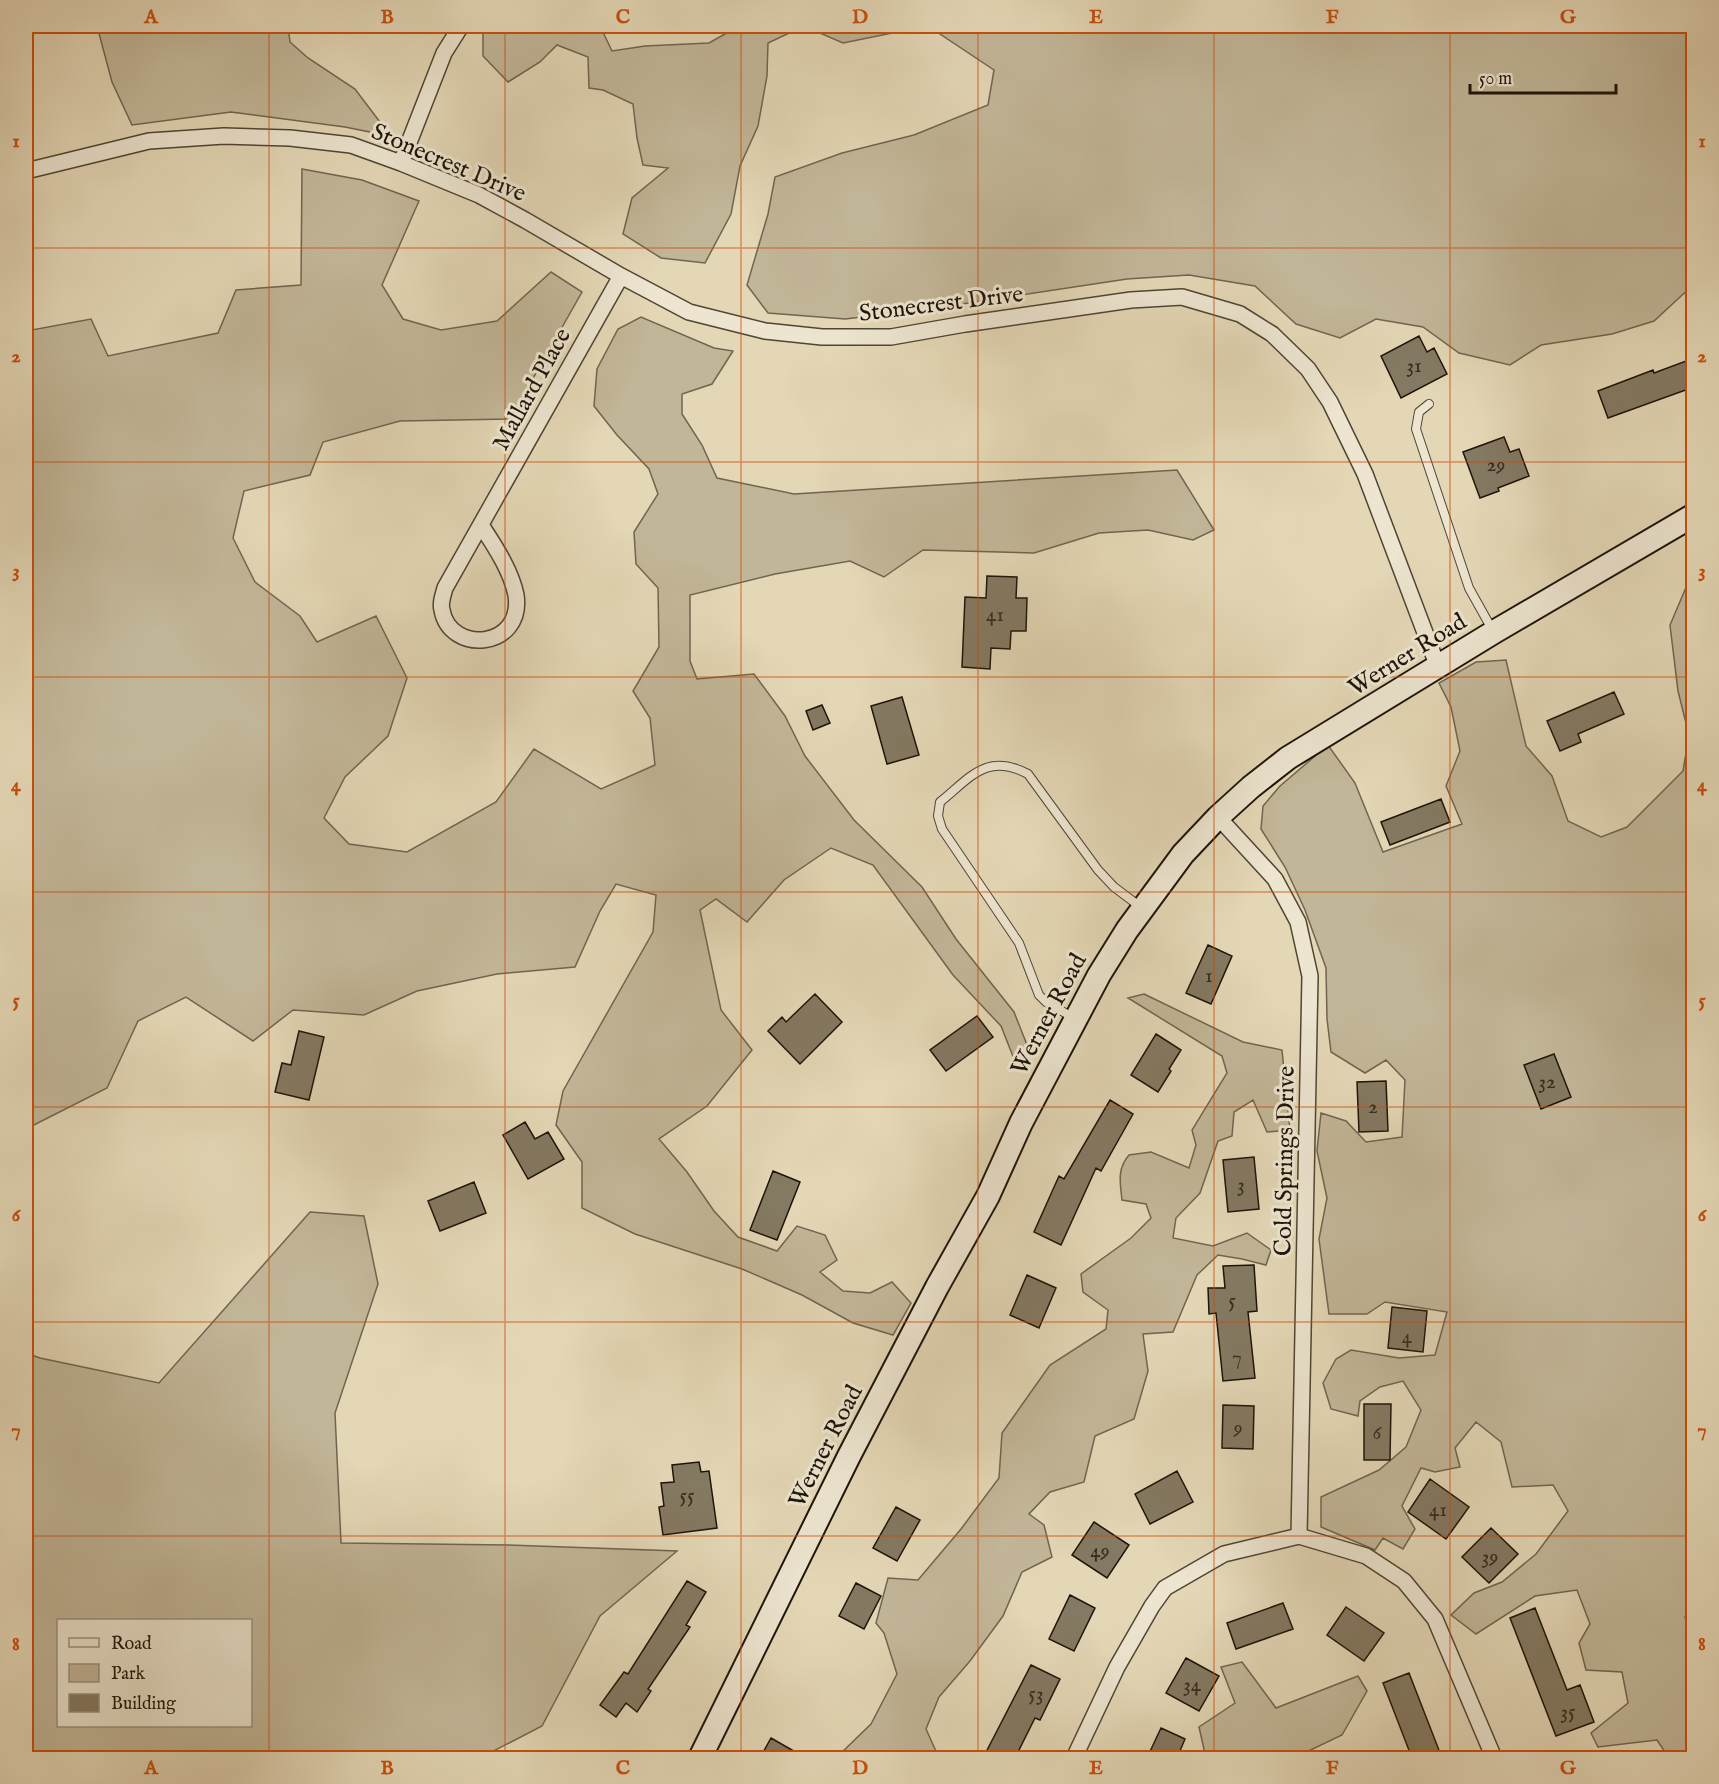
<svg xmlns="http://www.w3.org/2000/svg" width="1719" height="1784" font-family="'IM FELL English',serif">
<rect width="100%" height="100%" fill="#e4d7b6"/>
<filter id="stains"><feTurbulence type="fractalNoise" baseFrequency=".00333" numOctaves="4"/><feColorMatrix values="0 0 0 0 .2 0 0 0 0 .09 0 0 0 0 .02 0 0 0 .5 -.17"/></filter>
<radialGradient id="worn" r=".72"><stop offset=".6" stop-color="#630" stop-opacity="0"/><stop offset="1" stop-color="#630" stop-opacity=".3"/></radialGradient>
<path fill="#c2b698" stroke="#706550" stroke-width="1.5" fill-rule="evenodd" d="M 97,26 L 288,26 L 290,42 L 308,58 L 355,89 L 380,122 L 380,134 L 345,127 L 231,112 L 132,125 L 112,82 Z
M 483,26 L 600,26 L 612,51 L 645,46 L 709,43 L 739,26 L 927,26 L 843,43 L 804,26 L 768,43 L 767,76 L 758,126 L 740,166 L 731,214 L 705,263 L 661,258 L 623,234 L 632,198 L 668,168 L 643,165 L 637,138 L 633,104 L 603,90 L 589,88 L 588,57 L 557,45 L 540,62 L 508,82 L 483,56 Z
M 928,26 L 1693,26 L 1693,285 L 1654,321 L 1612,334 L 1541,345 L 1510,365 L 1459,353 L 1423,327 L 1376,319 L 1340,338 L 1296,324 L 1255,286 L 1189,275 L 1127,279 L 922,310 L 845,319 L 768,313 L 747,285 L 768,214 L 775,177 L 842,153 L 914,135 L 988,105 L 994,70 Z
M 302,169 L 362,180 L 419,201 L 382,285 L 403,319 L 441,330 L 497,321 L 551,272 L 582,292 L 510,419 L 400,421 L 323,442 L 310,475 L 244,491 L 233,538 L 255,582 L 300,616 L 317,642 L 376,616 L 407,678 L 388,736 L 345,777 L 324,818 L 349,844 L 407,852 L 496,802 L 534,749 L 601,789 L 655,765 L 650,718 L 633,691 L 659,647 L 658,588 L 636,564 L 634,532 L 658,494 L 649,469 L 617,435 L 594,406 L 597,369 L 618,329 L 641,317 L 714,348 L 733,351 L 712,384 L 682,394 L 682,414 L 702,445 L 717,478 L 794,494 L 1177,470 L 1214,530 L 1193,540 L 1148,530 L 1099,533 L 1034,553 L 923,550 L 884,577 L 850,561 L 775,574 L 690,595 L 690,661 L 697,679 L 754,674 L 785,716 L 805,756 L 854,820 L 922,887 L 956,939 L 1014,1012 L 1029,1050 L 1014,1059 L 1001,1026 L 953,975 L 873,865 L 831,848 L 784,880 L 747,922 L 716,899 L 700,910 L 721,1010 L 752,1050 L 707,1106 L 659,1139 L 687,1172 L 714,1211 L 738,1237 L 777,1251 L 797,1226 L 825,1235 L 837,1260 L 820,1272 L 843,1291 L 870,1293 L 892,1282 L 911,1303 L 893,1335 L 853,1323 L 802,1295 L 742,1269 L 635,1234 L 582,1208 L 582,1162 L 556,1125 L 563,1091 L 653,932 L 656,895 L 616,884 L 600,911 L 575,967 L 497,974 L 417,991 L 364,1015 L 293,1010 L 253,1041 L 186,997 L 138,1021 L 107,1088 L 26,1129 L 26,331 L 91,319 L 108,356 L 218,333 L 236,290 L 301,285 Z
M 1693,571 L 1694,1596 L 1685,1617 L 1693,1644 L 1693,1758 L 1669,1758 L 1657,1740 L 1598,1747 L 1591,1733 L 1628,1703 L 1622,1672 L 1586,1670 L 1579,1643 L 1590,1624 L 1577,1590 L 1535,1596 L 1476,1634 L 1451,1615 L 1474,1593 L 1502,1582 L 1536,1554 L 1568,1511 L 1553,1485 L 1512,1487 L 1501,1442 L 1476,1422 L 1455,1448 L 1460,1467 L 1435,1472 L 1421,1468 L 1402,1506 L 1415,1529 L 1403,1549 L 1383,1538 L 1375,1550 L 1321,1527 L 1321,1497 L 1379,1470 L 1406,1447 L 1421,1410 L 1403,1381 L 1380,1387 L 1360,1401 L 1358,1416 L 1331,1409 L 1323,1383 L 1336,1359 L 1351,1350 L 1399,1358 L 1435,1355 L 1447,1312 L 1385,1302 L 1367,1314 L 1329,1314 L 1319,1239 L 1327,1198 L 1317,1151 L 1321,1113 L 1346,1121 L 1366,1142 L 1402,1137 L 1405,1080 L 1386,1060 L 1365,1073 L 1331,1052 L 1327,1019 L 1326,968 L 1305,910 L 1285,867 L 1261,829 L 1263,806 L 1280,786 L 1328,745 L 1355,783 L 1383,852 L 1462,824 L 1446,786 L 1460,751 L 1451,707 L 1439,683 L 1476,662 L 1506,660 L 1526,746 L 1552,776 L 1568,821 L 1601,837 L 1627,827 L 1683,771 L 1689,735 L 1678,691 L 1670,625 Z
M 1144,994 L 1243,1042 L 1282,1050 L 1290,1130 L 1267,1132 L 1253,1100 L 1234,1112 L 1232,1136 L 1218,1141 L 1200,1193 L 1176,1218 L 1173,1238 L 1213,1246 L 1247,1233 L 1271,1250 L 1266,1265 L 1242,1259 L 1218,1255 L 1197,1275 L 1173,1332 L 1143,1334 L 1148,1371 L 1134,1419 L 1095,1436 L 1084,1482 L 1050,1492 L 1029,1514 L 1044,1525 L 1052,1557 L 1022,1572 L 1003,1616 L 970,1661 L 939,1697 L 926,1729 L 939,1758 L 836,1758 L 871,1724 L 897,1674 L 884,1633 L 876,1623 L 888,1578 L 918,1580 L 961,1529 L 999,1478 L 1002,1433 L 1050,1365 L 1106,1329 L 1108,1310 L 1083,1292 L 1081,1274 L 1131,1238 L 1151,1218 L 1146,1204 L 1122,1200 C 1120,1182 1117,1169 1129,1155 L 1151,1152 L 1189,1168 L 1196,1145 L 1192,1130 L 1227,1073 L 1222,1056 L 1128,998 Z
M 310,1212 L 364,1216 L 378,1284 L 335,1413 L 341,1543 L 508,1545 L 677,1551 L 600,1616 L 542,1726 L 480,1758 L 26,1758 L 26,1353 L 40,1358 L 159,1383 ZM 58,1620 L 250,1620 L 250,1726 L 58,1726 Z
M 1242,1662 L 1276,1708 L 1358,1676 L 1367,1691 L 1342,1735 L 1300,1755 L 1302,1758 L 1206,1758 L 1199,1727 L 1235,1703 L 1221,1667 Z"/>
<path fill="#847962" stroke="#1d1408" stroke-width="1.5" d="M 1419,336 L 1427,352 L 1434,348 L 1447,374 L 1401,398 L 1381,356 Z
M 1694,358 L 1694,387 L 1608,418 L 1598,391 L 1653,370 L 1654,373 Z
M 1504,437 L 1510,452 L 1519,449 L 1529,476 L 1498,488 L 1499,491 L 1480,498 L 1463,452 Z
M 987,576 L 1017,577 L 1016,598 L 1027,598 L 1026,631 L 1011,631 L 1010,649 L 991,648 L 990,669 L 962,667 L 965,597 L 986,598 Z
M 1614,692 L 1624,714 L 1578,734 L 1581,742 L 1560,751 L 1547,721 Z
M 902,697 L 919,755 L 887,764 L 871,706 Z
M 822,705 L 830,723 L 813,730 L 806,711 Z
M 1441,799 L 1450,822 L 1390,845 L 1381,822 Z
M 1208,945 L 1232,956 L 1211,1004 L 1186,993 Z
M 815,994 L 842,1022 L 800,1064 L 768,1031 L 782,1017 L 786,1022 Z
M 977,1016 L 993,1037 L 946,1071 L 930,1050 Z
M 299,1031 L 324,1037 L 309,1100 L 275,1092 L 282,1063 L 291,1065 Z
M 1156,1034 L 1181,1050 L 1169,1069 L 1171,1071 L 1158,1092 L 1131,1075 Z
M 1554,1054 L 1571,1097 L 1541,1109 L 1524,1065 Z
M 1386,1081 L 1388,1131 L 1359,1132 L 1357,1082 Z
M 1110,1100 L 1133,1114 L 1101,1171 L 1096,1168 L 1061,1245 L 1034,1232 L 1059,1176 L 1064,1179 Z
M 525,1122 L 535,1139 L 548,1132 L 564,1159 L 528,1179 L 503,1135 Z
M 1254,1157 L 1259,1209 L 1228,1212 L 1223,1160 Z
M 773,1171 L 800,1182 L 777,1240 L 750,1230 Z
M 474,1182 L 486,1213 L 440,1231 L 428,1201 Z
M 1254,1265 L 1257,1311 L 1248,1312 L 1255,1378 L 1223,1381 L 1216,1313 L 1209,1314 L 1208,1288 L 1225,1288 L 1223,1266 Z
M 1027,1275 L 1056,1288 L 1039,1328 L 1010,1315 Z
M 1392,1307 L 1427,1311 L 1423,1352 L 1388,1348 Z
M 1364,1404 L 1391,1404 L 1390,1460 L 1364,1460 Z
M 1223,1405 L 1254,1406 L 1253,1449 L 1222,1448 Z
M 699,1462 L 701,1472 L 709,1471 L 717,1528 L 663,1535 L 659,1507 L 664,1506 L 661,1483 L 674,1482 L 672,1465 Z
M 1177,1471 L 1193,1502 L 1150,1524 L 1135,1494 Z
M 1430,1479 L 1469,1507 L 1446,1539 L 1408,1512 Z
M 896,1507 L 920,1520 L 897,1561 L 873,1548 Z
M 1094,1522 L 1129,1545 L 1107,1578 L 1072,1555 Z
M 1491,1528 L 1518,1554 L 1489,1583 L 1462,1557 Z
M 687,1581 L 706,1592 L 686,1625 L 690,1627 L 648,1689 L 651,1691 L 637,1712 L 626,1703 L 616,1717 L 600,1705 L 624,1672 L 628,1674 Z
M 856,1583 L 881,1596 L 864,1629 L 839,1616 Z
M 1070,1595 L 1095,1608 L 1074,1651 L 1049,1639 Z
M 1283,1603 L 1293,1629 L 1236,1649 L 1227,1623 Z
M 1346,1607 L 1384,1633 L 1364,1661 L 1327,1635 Z
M 1535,1608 L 1567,1690 L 1580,1685 L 1594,1722 L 1556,1736 L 1510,1618 Z
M 1186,1658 L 1219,1676 L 1199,1711 L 1166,1693 Z
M 1031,1665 L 1060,1679 L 1040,1720 L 1035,1718 L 1015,1758 L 983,1758 Z
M 1409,1673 L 1442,1758 L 1412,1758 L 1383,1683 Z
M 1161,1728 L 1185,1739 L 1177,1758 L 1147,1758 Z
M 771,1738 L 806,1758 L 760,1758 Z"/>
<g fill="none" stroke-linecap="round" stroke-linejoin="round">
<defs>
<path id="lane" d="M 1429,404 L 1419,412 L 1416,429 L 1469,588 L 1493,631
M 1074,1018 L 1046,1002 L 1039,995 L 1019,943 L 942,829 L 938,816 L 940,802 C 971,777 987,752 1028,774 L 1098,870 L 1114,887 L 1142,908"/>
<path id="street" d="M 401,163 L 444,53 L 461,26
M 26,171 L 149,141 L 224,136 L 290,138 L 351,145 L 401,163 L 479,195 L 525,220 L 621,276 L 689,312 L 765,331 L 822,337 L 891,337 L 965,324 L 1131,300 L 1182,297 L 1240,314 L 1272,334 L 1308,369 L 1330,402 L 1365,474 L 1438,667
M 481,525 C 494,545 511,570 516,595 C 524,649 450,655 442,610 C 440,604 443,595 445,588 L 621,276
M 1218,817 L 1275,879 L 1298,922 L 1310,976 L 1299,1536
M 1074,1758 L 1117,1667 L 1152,1606 L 1165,1588 L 1224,1554 L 1299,1536 L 1366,1556 L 1404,1581 L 1435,1619 L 1494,1758"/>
<path id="secondary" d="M 700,1758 L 849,1456 L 937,1287 L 988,1196 L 1021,1123 L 1099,975 L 1127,930 L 1183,854 L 1218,817 L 1251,787 L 1288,758 L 1494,632 L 1694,515"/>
</defs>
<use href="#lane" stroke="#4f4534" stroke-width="10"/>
<use href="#street" stroke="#4f4534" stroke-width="18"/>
<use href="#secondary" stroke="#1d1408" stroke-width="26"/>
<use href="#lane" stroke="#ede5d0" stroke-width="8"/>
<use href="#street" stroke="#ede5d0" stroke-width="15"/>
<use href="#secondary" stroke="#ede5d0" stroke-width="22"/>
</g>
<path fill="none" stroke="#ca4f0b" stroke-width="1.5" stroke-opacity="0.55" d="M 269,26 L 269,1758M 505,26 L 505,1758M 741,26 L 741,1758M 978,26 L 978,1758M 1214,26 L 1214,1758M 1450,26 L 1450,1758M 26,248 L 1694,248M 26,462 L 1694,462M 26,677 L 1694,677M 26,892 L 1694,892M 26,1107 L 1694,1107M 26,1322 L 1694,1322M 26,1536 L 1694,1536"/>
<g text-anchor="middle" stroke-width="6" stroke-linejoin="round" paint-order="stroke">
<g font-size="21" fill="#372d1e">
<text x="1414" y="372">31</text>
<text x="1496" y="471">29</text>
<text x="995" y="621">41</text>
<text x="1209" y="982">1</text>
<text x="1547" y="1088">32</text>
<text x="1373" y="1113">2</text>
<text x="1241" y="1191">3</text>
<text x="1232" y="1307">5</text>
<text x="1407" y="1343">4</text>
<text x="1237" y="1364">7</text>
<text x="1238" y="1434">9</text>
<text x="1377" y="1439">6</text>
<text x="687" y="1502">55</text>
<text x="1438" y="1516">41</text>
<text x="1100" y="1557">49</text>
<text x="1490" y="1563">39</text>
<text x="1192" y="1691">34</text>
<text x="1036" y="1700">53</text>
<text x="1568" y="1718">35</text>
</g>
<g font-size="24" fill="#1d1408" stroke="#ede5d0">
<text transform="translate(449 162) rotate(23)" y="8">Stonecrest Drive</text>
<text transform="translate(941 303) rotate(-7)" y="8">Stonecrest Drive</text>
<text transform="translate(531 389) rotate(-61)" y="8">Mallard Place</text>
<text transform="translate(1407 654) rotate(-32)" y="8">Werner Road</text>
<text transform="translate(1048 1014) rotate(-62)" y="8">Werner Road</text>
<text transform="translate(1284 1161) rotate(-89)" y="8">Cold Springs Drive</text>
<text transform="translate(825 1446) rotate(-63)" y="8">Werner Road</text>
</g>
</g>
<rect width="1719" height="1784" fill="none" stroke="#e4d7b6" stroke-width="66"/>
<rect x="57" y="1619" width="195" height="108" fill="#ede5d0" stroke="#9a9180" stroke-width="1.5"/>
<rect x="69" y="1638" width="30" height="9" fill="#ede5d0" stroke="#9a9180" stroke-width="1.5"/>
<text x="111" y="1649" font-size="18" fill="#1d1408">Road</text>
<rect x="69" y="1664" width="30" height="18" fill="#c2b698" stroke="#9a9180" stroke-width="1.5"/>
<text x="111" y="1679" font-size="18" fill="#1d1408">Park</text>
<rect x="69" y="1694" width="30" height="18" fill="#847962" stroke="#9a9180" stroke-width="1.5"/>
<text x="111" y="1709" font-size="18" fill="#1d1408">Building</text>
<path d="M1470 84v9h146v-9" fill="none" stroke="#1d1408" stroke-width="3"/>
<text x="1479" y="84" font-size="18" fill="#1d1408" stroke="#ede5d0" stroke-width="4.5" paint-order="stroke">50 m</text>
<rect x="33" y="33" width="1653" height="1718" fill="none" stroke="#ca4f0b" stroke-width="2"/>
<g font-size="20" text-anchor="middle" font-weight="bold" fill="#ca4f0b">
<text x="151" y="23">A</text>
<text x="387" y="23">B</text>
<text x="623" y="23">C</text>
<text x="860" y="23">D</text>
<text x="1096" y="23">E</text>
<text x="1332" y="23">F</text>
<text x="1568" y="23">G</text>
<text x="16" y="147">1</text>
<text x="1702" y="147">1</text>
<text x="16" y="362">2</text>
<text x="1702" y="362">2</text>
<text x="16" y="577">3</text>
<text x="1702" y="577">3</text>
<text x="16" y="791">4</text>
<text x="1702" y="791">4</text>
<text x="16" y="1006">5</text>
<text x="1702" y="1006">5</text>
<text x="16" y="1221">6</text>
<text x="1702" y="1221">6</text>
<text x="16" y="1436">7</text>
<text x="1702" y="1436">7</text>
<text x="16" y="1650">8</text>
<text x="1702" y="1650">8</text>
<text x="151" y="1774">A</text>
<text x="387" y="1774">B</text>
<text x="623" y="1774">C</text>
<text x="860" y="1774">D</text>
<text x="1096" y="1774">E</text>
<text x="1332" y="1774">F</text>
<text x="1568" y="1774">G</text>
</g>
<rect width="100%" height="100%" filter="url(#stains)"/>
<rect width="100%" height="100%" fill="url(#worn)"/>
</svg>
